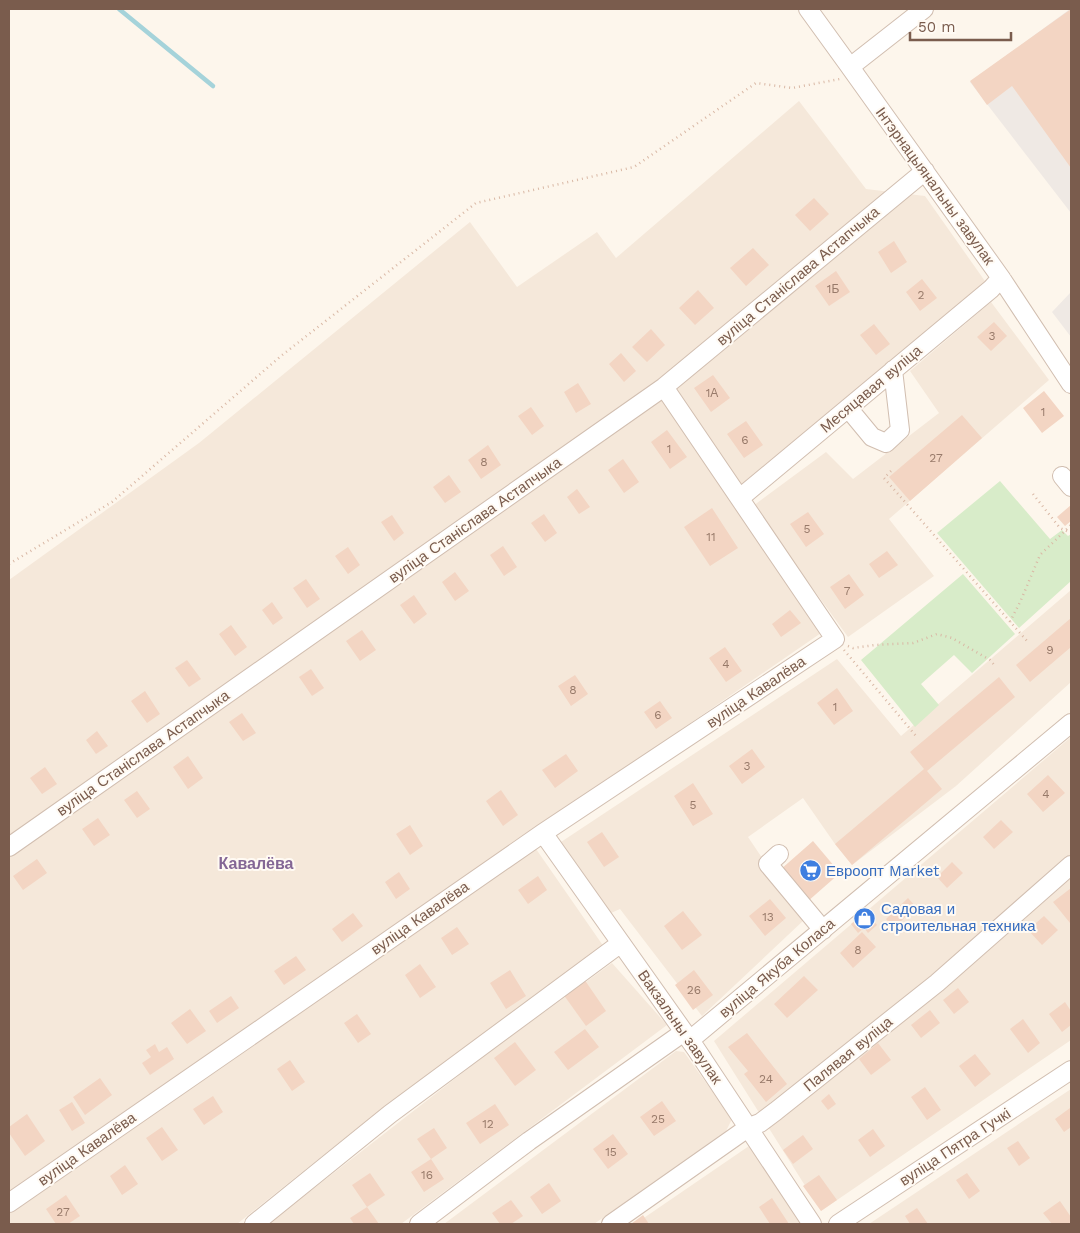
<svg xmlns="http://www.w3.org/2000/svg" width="1080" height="1233" font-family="'Work Sans',sans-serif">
<rect width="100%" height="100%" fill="#fdf6ec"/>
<path fill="#f5e8da" d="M 799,101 L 866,189 L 925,196 L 987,284 L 729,497 L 821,633 L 527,836 L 604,947 L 356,1129 L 237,1224 L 9,1224 L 9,580 L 199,443 L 470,222 L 517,287 L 597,232 L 616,258 Z
M 991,302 L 1049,380 L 889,519 L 934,576 L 848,637 L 753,506 L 826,452 L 853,479 L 939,413 L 910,371 Z
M 1071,590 L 1071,682 L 956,786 L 852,865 L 835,844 L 803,798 L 748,837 L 804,920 L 702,1016 L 620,909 L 611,913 L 561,842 L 837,659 L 901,736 Z
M 1071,737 L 1071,1040 L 821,1211 L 714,1041 Z
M 612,963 L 667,1025 L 401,1224 L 268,1224 L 488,1053 Z
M 676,1051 L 684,1052 L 732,1119 L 726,1131 L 594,1224 L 444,1224 Z
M 1071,1089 L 1071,1224 L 869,1224 Z
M 749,1146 L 802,1224 L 635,1224 Z"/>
<path fill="#efe9e4" d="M 1070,9 L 1071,9 L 1071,213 L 970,82 Z
M 1071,292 L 1071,337 L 1052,312 Z"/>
<path fill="#d8ecc9" d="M 1000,481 L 1050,539 L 1062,530 L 1068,536 L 1071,534 L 1071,581 L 1019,628 L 937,533 Z
M 963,574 L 1015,634 L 972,673 L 954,655 L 921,684 L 939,705 L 915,727 L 861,660 Z"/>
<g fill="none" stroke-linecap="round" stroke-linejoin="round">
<path stroke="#a5d3da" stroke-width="4.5" d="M 119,9 L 213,86"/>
</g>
<path fill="#f3d5c3" d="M 1071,9 L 1071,168 L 1012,86 L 987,105 L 970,81 Z
M 814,198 L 829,214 L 810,231 L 795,215 Z
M 894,241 L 907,262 L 891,273 L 878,252 Z
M 753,248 L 769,265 L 746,286 L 730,268 Z
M 836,271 L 850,292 L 829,306 L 815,286 Z
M 922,279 L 937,298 L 920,311 L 906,292 Z
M 698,290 L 714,308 L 695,325 L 679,308 Z
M 994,322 L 1007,336 L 991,351 L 977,337 Z
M 874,324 L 890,344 L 876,355 L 860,335 Z
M 651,329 L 665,345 L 647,362 L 632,347 Z
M 621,353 L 636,371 L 624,382 L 609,364 Z
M 713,375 L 730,398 L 711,412 L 694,388 Z
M 578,383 L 591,404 L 576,413 L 564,392 Z
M 1044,391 L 1064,416 L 1042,433 L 1023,408 Z
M 531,407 L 544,426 L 532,435 L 518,416 Z
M 962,415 L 982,438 L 910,501 L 889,477 Z
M 746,421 L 763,445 L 744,458 L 727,434 Z
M 667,430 L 687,457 L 670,469 L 651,442 Z
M 488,445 L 501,465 L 481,479 L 468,460 Z
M 623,459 L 639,482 L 624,493 L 608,470 Z
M 449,475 L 461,492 L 445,503 L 433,487 Z
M 577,489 L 590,507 L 579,514 L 567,497 Z
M 1071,505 L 1071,521 L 1065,526 L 1057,517 Z
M 712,508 L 738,548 L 710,566 L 684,527 Z
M 808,512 L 824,534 L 806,547 L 790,524 Z
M 544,514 L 557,533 L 545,542 L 531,523 Z
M 392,515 L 404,533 L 394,541 L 381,522 Z
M 503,546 L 517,567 L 504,576 L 490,555 Z
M 348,547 L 360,565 L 348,574 L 335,556 Z
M 887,551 L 898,565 L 879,578 L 869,564 Z
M 455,572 L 469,591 L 455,601 L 442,582 Z
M 849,574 L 864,595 L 845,609 L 830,587 Z
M 306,579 L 320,599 L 307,608 L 293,588 Z
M 414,595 L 427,614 L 414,624 L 400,605 Z
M 272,602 L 283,618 L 273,625 L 262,610 Z
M 790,610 L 801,623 L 781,637 L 772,624 Z
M 1071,618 L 1071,647 L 1030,682 L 1016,665 Z
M 231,625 L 247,647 L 235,656 L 219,634 Z
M 362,630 L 376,650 L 360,661 L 346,641 Z
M 725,647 L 742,671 L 726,682 L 709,658 Z
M 187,660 L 201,679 L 189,687 L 175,668 Z
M 311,669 L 324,688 L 312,696 L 299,677 Z
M 575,675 L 588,694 L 571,706 L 558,686 Z
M 999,677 L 1015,697 L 927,771 L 942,789 L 852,865 L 835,844 L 924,769 L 910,752 Z
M 837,688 L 853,711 L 834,725 L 817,703 Z
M 145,691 L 160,714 L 147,723 L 131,701 Z
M 660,701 L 672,718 L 656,729 L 644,712 Z
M 242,713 L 256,733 L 243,741 L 229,722 Z
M 97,731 L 108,746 L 96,754 L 86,740 Z
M 752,749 L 765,767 L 742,784 L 729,766 Z
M 566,754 L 578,771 L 555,788 L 542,770 Z
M 188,756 L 203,778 L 188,789 L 173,767 Z
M 45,767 L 57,784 L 42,794 L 30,778 Z
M 1048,775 L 1065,793 L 1043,812 L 1027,794 Z
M 693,783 L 713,814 L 693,826 L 674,796 Z
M 501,790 L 518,815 L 503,826 L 486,801 Z
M 137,791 L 150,809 L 137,818 L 124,800 Z
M 98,818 L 110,835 L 94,846 L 82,829 Z
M 1001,820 L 1013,832 L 994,849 L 983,837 Z
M 410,825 L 423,846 L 410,855 L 396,834 Z
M 602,832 L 619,857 L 604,867 L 587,842 Z
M 813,841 L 840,873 L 807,902 L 780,870 Z
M 37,859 L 47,873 L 23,890 L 13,876 Z
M 952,862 L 963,873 L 947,888 L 937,877 Z
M 399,872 L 410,889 L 396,899 L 385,882 Z
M 538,876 L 547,890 L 528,904 L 518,890 Z
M 1071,888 L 1071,922 L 1070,923 L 1053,902 Z
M 908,898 L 916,907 L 894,928 L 886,919 Z
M 770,899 L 786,918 L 765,936 L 749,916 Z
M 683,911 L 702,935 L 682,950 L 664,926 Z
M 866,911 L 877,925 L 868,933 L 864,928 L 858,933 L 851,924 Z
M 353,913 L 363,926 L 342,942 L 332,929 Z
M 1044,916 L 1058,930 L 1042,945 L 1028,930 Z
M 457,927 L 469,944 L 452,955 L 441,938 Z
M 862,932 L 876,947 L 853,968 L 840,953 Z
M 296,956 L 306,970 L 284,985 L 274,971 Z
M 420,964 L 436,987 L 420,998 L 405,975 Z
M 510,970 L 526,996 L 506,1009 L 490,983 Z
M 694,970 L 713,995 L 693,1010 L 675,985 Z
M 804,976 L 818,990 L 787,1018 L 774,1004 Z
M 584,979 L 606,1011 L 586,1026 L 563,994 Z
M 958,988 L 969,1002 L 954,1014 L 943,1000 Z
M 231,996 L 239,1008 L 217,1023 L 209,1011 Z
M 1065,1002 L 1071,1011 L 1071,1025 L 1062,1032 L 1049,1014 Z
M 190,1009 L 206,1031 L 187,1044 L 171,1023 Z
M 930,1010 L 940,1023 L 921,1038 L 911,1025 Z
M 357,1014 L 371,1034 L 358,1043 L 344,1023 Z
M 1023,1019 L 1040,1043 L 1028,1053 L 1010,1029 Z
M 585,1029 L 599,1047 L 568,1070 L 554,1052 Z
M 747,1033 L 787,1084 L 766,1102 L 744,1074 L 748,1071 L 728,1047 Z
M 515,1042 L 536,1070 L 515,1086 L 494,1058 Z
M 878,1043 L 891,1060 L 871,1075 L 859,1059 Z
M 155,1044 L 159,1052 L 167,1047 L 174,1059 L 150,1075 L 142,1063 L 151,1057 L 146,1050 Z
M 975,1054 L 991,1074 L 975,1087 L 959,1066 Z
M 290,1060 L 305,1082 L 292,1091 L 277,1069 Z
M 100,1078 L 112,1095 L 85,1115 L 73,1097 Z
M 925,1087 L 941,1110 L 927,1120 L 911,1097 Z
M 829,1094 L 836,1104 L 828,1110 L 821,1101 Z
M 213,1096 L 223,1112 L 204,1125 L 193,1109 Z
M 662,1101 L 676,1121 L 654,1136 L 640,1117 Z
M 72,1102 L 85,1123 L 72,1131 L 59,1110 Z
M 495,1104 L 509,1125 L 480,1144 L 466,1123 Z
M 1070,1108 L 1071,1109 L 1071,1127 L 1064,1132 L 1055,1119 Z
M 27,1114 L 45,1141 L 25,1156 L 9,1133 L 9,1127 Z
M 162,1127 L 178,1150 L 162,1161 L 146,1138 Z
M 434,1128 L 447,1148 L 431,1159 L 417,1139 Z
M 873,1129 L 885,1146 L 870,1157 L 858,1140 Z
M 613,1134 L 628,1154 L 608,1169 L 593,1149 Z
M 803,1135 L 813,1149 L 793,1164 L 783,1150 Z
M 1018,1141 L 1030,1158 L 1019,1166 L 1007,1148 Z
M 431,1159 L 444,1179 L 424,1192 L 411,1172 Z
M 125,1165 L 138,1184 L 122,1195 L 110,1176 Z
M 370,1173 L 385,1195 L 367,1207 L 352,1185 Z
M 967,1173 L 980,1191 L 969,1199 L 956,1180 Z
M 819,1175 L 837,1200 L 821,1211 L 803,1186 Z
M 549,1183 L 561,1201 L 542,1214 L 530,1197 Z
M 66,1195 L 80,1216 L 68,1224 L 56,1224 L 46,1209 Z
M 772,1198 L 789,1224 L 770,1224 L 759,1207 Z
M 511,1200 L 523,1216 L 511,1224 L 500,1224 L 492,1213 Z
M 1060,1201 L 1071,1217 L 1071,1222 L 1068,1224 L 1052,1224 L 1043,1213 Z
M 367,1207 L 379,1224 L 354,1224 L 350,1218 Z
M 917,1208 L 928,1224 L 910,1224 L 905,1216 Z
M 643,1215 L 649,1224 L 631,1224 Z"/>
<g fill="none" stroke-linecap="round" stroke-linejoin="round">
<defs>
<path id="minor" d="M 808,9 L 850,67
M 924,9 L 850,67 L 1001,278 L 1071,384
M 848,408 L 872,437 L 886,443 L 900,430 L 893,370
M 1062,476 L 1071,487
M 740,498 L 991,289 L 1001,278
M 543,833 L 696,1049 L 812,1224
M 9,847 L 664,387 L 925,171
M 779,854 L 768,864 L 823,930
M 690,1040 L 1071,723
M 9,1203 L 291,1008 L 543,833 L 835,639 L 664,387
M 254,1224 L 390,1114 L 621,943
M 419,1224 L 529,1141 L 684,1032
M 611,1224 L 749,1127 L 760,1123 L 776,1111 L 937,983 L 1071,865
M 838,1224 L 1071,1070"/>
</defs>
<use href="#minor" stroke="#d1beb0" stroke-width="20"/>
<path stroke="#d9b8a5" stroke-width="2.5" stroke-dasharray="1 4" stroke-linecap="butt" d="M 891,471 L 884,478 L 1027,641
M 1033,494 L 1060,528 L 1071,533
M 9,564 L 112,502 L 281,356 L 476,203 L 634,167 L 756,83 L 792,88 L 840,79
M 1010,622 L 1021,600 L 1040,555 L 1071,525
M 848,646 L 853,648 L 875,645 L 913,643 L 937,634 L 952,638 L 990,660 L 996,667
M 844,650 L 916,736"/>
<use href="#minor" stroke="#fff" stroke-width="18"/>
</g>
<defs>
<symbol id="supermarket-disc" viewBox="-11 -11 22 22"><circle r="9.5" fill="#3f7fe0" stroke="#fffaf3"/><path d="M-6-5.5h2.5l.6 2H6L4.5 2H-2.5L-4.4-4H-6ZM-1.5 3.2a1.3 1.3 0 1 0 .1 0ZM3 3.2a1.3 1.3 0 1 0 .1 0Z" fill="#fff"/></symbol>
<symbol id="shop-disc" viewBox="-11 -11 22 22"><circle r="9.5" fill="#3f7fe0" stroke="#fffaf3"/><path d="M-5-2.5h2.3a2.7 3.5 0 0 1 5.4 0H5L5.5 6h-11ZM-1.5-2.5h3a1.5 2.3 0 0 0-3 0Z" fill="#fff"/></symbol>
</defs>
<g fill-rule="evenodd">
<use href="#supermarket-disc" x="798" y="858" width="25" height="25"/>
<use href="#shop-disc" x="852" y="906" width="25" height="25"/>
</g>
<g text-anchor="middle" stroke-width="4" stroke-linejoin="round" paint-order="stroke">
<g font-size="12" fill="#987a6a">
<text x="833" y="293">1Б</text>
<text x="921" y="299">2</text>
<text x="992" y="340">3</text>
<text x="712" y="397">1А</text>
<text x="1043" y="416">1</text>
<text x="745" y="444">6</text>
<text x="669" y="453">1</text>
<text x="936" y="462">27</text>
<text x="484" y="466">8</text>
<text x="807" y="533">5</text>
<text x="711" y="541">11</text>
<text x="847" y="595">7</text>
<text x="1050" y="654">9</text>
<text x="726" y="668">4</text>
<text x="573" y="694">8</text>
<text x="835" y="711">1</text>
<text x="658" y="719">6</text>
<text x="747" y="770">3</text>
<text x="1046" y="798">4</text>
<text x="693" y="809">5</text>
<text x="768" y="921">13</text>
<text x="858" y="954">8</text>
<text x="694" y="994">26</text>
<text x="766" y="1083">24</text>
<text x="658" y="1123">25</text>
<text x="488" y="1128">12</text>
<text x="611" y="1156">15</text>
<text x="427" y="1179">16</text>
<text x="63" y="1216">27</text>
</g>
<g font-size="15" fill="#7a5c4d" stroke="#fffaf3">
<text transform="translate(935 186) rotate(54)" y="5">Інтэрнацыянальны завулак</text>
<text transform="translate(798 276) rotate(-40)" y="5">вуліца Станіслава Астапчыка</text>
<text transform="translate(871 389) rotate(-40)" y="5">Месяцавая вуліца</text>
<text transform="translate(475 520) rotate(-35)" y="5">вуліца Станіслава Астапчыка</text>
<text transform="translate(756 692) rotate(-34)" y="5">вуліца Кавалёва</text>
<text transform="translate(143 753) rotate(-35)" y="5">вуліца Станіслава Астапчыка</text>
<text transform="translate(420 918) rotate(-35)" y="5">вуліца Кавалёва</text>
<text transform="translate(777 968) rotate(-40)" y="5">вуліца Якуба Коласа</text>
<text transform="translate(680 1027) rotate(55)" y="5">Вакзальны завулак</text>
<text transform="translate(848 1054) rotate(-39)" y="5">Палявая вуліца</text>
<text transform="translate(955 1147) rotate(-33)" y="5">вуліца Пятра Гучкі</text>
<text transform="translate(87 1149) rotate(-35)" y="5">вуліца Кавалёва</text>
</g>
<g font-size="15" fill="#366cbe" stroke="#fffaf3" text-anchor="start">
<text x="826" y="876">Евроопт Market</text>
<text x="881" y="914">Садовая и<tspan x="881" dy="17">строительная техника</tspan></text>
</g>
<g font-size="16" font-weight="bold" fill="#846695" stroke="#fffaf3">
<text x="256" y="869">Кавалёва</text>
</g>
</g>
<rect width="1080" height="1233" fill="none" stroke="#7a5c4d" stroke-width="20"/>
<path d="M910 32v8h101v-8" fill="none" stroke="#7a5c4d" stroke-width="2.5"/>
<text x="918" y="32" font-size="15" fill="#7a5c4d" stroke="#fffaf3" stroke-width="4" paint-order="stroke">50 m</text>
</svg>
